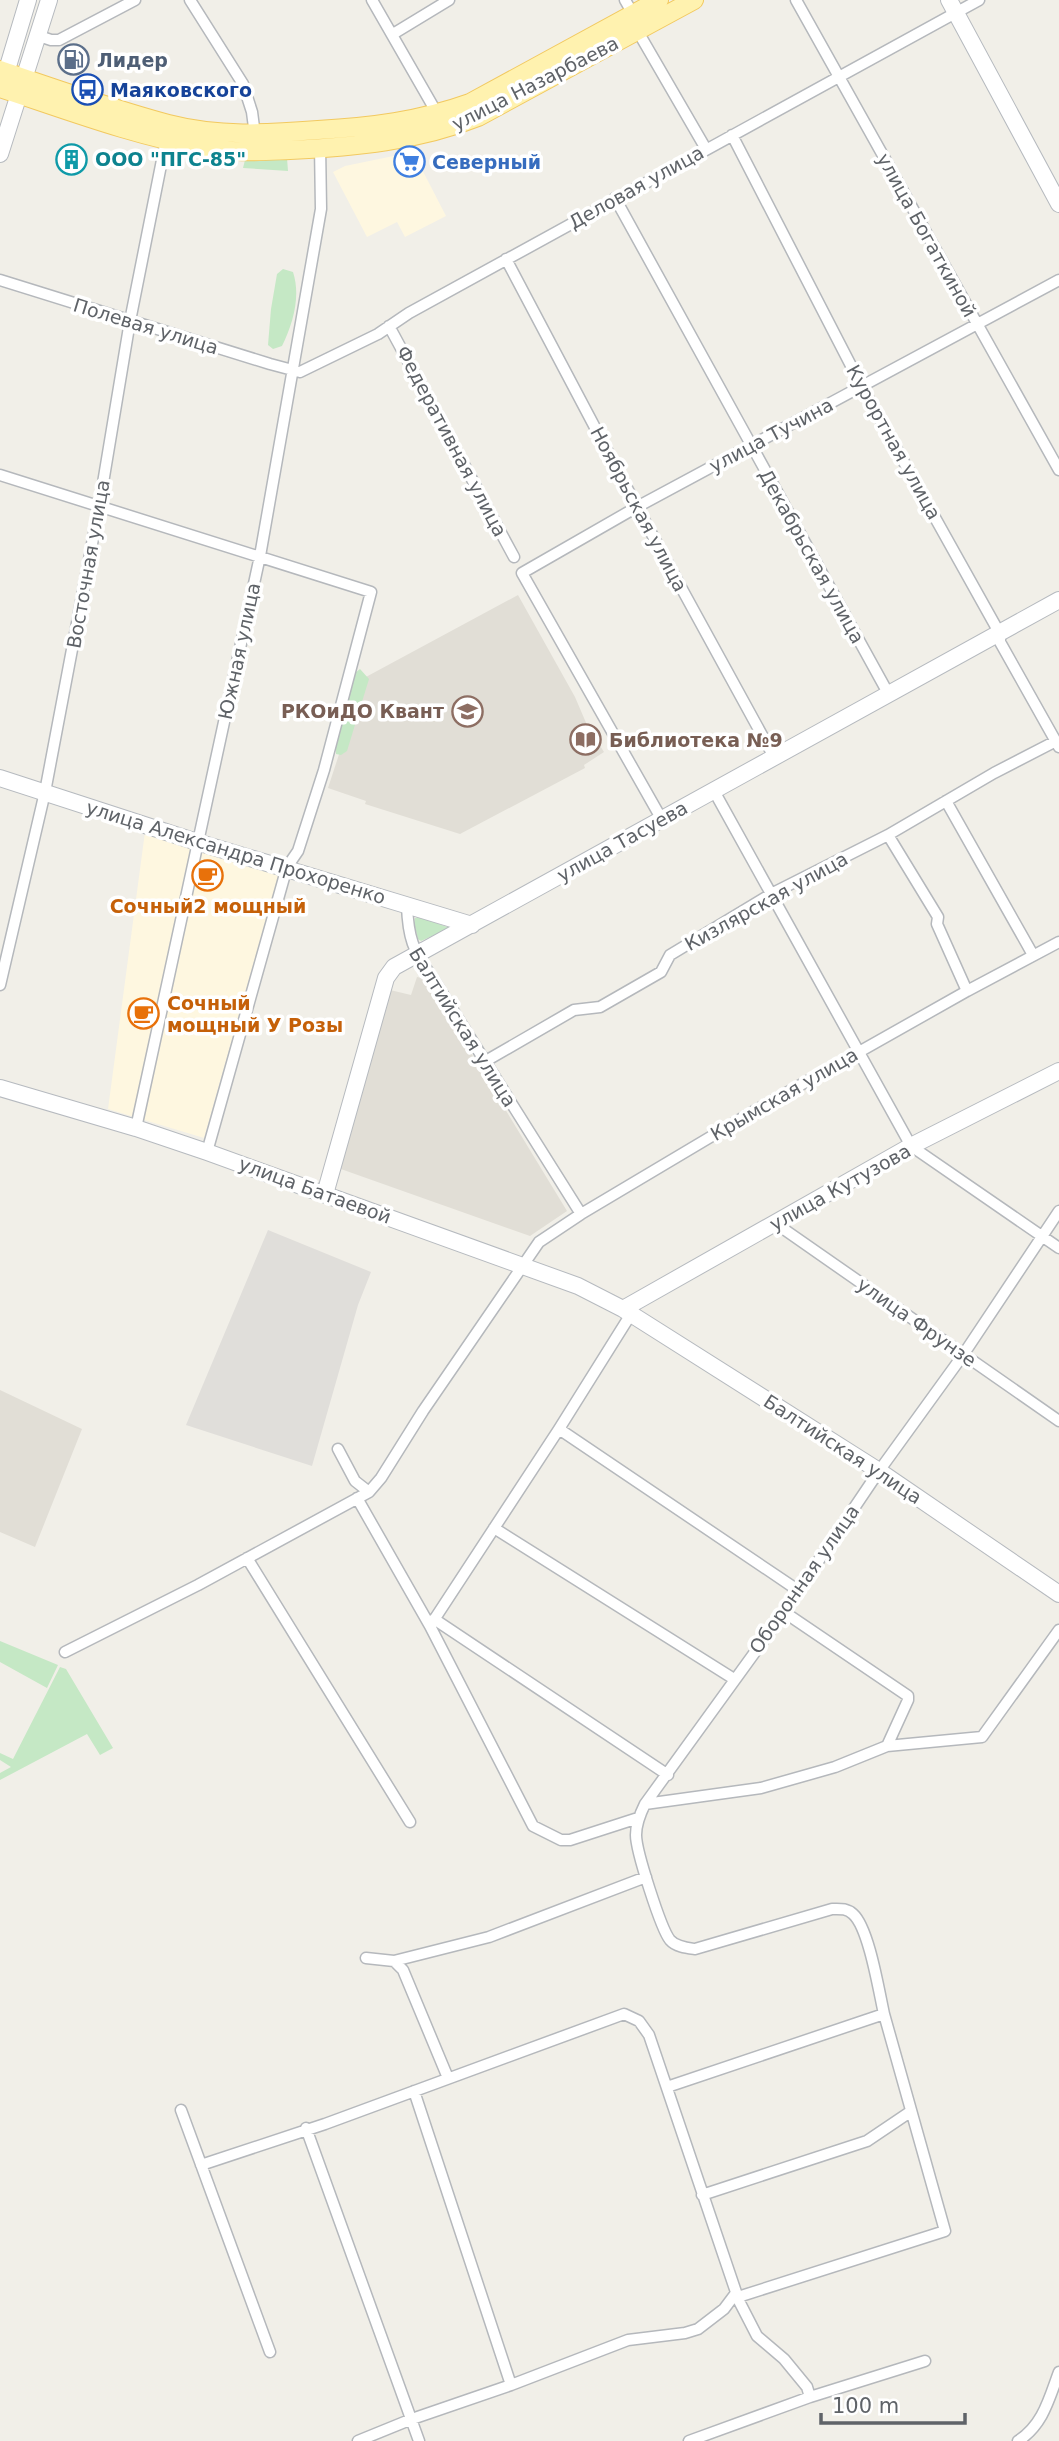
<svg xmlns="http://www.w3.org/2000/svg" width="1059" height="2441" font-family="'DejaVu Sans',sans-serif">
<rect width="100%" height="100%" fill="#f1efe8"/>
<path fill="#fef7e0" d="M 413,152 L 446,216 L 405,237 L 397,222 L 367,237 L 333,172 L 345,166 Z
M 145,832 L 280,870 L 204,1138 L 108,1109 Z"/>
<path fill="#e0deda" d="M 268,1230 L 371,1272 L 358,1305 L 312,1466 L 186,1425 Z"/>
<path fill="#e1ded6" d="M 518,595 L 575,697 L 587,725 L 604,752 L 584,765 L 585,768 L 460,834 L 365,804 L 366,801 L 328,788 L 364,678 Z
M 417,977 L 426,979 L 567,1211 L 530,1236 L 338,1168 L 390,990 L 411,995 Z
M 0,1390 L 82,1429 L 35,1547 L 0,1532 Z"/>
<path fill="#c5e8c5" d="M 287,158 L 288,171 L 243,168 L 245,160 Z
M 283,269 L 293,272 C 301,296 293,324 282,346 L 273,349 L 268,345 L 271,309 L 277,274 Z
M 360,669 L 369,679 L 347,751 L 341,755 L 336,754 L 336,745 L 353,683 L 351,676 Z
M 420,917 L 450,928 L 421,941 L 418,939 L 414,923 L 415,918 Z
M 0,1641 L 58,1665 L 47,1688 L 0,1662 Z
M 60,1667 L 66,1669 L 113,1748 L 100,1755 L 87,1734 L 0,1780 L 0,1773 L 11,1767 L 0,1760 L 0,1753 L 13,1759 Z"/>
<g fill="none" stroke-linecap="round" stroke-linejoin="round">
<defs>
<path id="street" d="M 190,0 L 243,84 L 252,112 L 255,135
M 372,0 L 438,115
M 625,0 L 633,14
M 796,0 L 1059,470
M 637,30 L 706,149
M 393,34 L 449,0
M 39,36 L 51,40 L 59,40 L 135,0
M 732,135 L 862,387 L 1000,634 L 1000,642 L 1059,747
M 615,198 L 888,693
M 506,259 L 637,507 L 774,757
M 0,280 L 270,364 L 300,372 L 378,334 L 409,313 L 979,0
M 389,326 L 514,557
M 0,475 L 371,592 L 324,770 L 298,851 L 287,867 L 207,1152
M 714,791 L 911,1146 L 1059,1248
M 946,801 L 1033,955
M 661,818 L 522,573 L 637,507 L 1059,280
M 888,835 L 938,917 L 937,924 L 967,991
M 407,905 C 408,937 413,951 432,977 L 581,1214
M 0,985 L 45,792 L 99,507 L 130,321 L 166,140
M 484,1062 L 574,1010 L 600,1007 L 661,972 L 670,955 L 771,894 L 888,835 L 994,773 L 1056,741
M 136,1128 L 260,556 L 321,209 L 320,145
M 775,1223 L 1059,1421
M 559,1429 L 799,1591
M 338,1449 L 355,1481 L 369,1492
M 357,1498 L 430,1626 L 533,1826 L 561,1840 L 570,1840 L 638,1818
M 494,1528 L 734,1679
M 247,1558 L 410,1822
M 784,1612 L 908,1696 L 908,1700 L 887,1746
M 434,1619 L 668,1775
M 430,1626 L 559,1429 L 631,1314
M 65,1652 L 198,1585 L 369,1492 L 381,1478 L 423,1411 L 539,1242 L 581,1214 L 749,1114 L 967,991 L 1059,942
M 645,1804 L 761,1788 L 835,1767 L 887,1746 L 982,1737 L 1059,1630
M 366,1958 L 394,1961 L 403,1970 L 448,2078
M 394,1961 L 489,1937 L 646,1877
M 667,2087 L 884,2014 C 879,1992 869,1928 853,1914 C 846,1908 840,1909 832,1909 L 695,1949 C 687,1948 676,1947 670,1940 C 661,1929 636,1851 636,1835 C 636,1824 640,1814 645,1804 L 784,1612 L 879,1471 L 963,1355 L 1059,1211
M 414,2091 L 511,2385
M 181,2110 L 270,2352
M 306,2128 L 419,2441
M 201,2165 L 325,2124 L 624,2014 L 639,2021 L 649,2035 L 739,2301 L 757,2336 L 784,2359 L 807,2387 L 810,2397
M 702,2195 L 867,2141 L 910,2112
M 738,2297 L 945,2231 L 884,2014
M 358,2441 L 412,2419 L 511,2385 L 628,2340 L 685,2333 L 698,2329 L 724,2309 L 736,2293
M 689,2441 L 810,2397 L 925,2361
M 1018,2441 C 1043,2425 1049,2399 1059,2372"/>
<path id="secondary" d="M 949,0 L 1059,204
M 3,83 L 28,0
M 0,154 L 49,0
M 0,778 L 197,842 L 472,925
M 0,1088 L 136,1128 L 207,1152 L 578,1286 L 623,1309 L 879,1471 L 1059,1594
M 325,1194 L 386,978 L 394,967 L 1059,600
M 623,1309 L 911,1146 L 1059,1071"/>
<path id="primary" d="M 0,70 C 55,89 112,109 168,124 C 218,137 267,134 318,130 C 370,127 420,121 470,103 L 659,0
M 0,88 C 67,110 135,136 205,148 C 232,153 262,151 290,150 C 354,147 418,141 478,117 L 694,0"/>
</defs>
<use href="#street" stroke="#b5b8bc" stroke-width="13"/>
<use href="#secondary" stroke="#b6babf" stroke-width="18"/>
<use href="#primary" stroke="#f2c960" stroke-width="20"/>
<use href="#street" stroke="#fff" stroke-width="10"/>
<use href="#secondary" stroke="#fff" stroke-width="16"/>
<use href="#primary" stroke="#fff2af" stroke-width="18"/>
</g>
<defs>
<symbol id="fuel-ring" viewBox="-11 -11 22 22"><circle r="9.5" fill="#fff" stroke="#5c6f8a" stroke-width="1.5"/><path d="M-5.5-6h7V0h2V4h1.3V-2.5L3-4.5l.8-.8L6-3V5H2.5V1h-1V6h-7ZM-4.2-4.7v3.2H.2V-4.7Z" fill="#5c6f8a"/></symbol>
<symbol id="bus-ring" viewBox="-11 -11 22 22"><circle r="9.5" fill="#fff" stroke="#1a4fb4" stroke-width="1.5"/><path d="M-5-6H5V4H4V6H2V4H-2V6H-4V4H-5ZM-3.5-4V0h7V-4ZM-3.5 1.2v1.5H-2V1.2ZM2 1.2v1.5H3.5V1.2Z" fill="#1a4fb4"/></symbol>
<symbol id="building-ring" viewBox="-11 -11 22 22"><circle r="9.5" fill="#fff" stroke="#0f9aa8" stroke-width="1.5"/><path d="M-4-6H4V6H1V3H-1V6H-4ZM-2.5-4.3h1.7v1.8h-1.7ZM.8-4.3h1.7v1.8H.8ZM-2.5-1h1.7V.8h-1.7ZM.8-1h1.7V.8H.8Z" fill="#0f9aa8"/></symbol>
<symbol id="supermarket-ring" viewBox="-11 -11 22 22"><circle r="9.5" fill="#fff" stroke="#3f7fe0" stroke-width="1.5"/><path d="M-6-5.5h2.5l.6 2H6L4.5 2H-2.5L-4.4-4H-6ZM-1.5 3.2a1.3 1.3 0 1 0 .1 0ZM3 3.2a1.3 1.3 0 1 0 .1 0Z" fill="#3f7fe0"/></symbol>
<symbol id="school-ring" viewBox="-11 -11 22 22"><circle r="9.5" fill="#fff" stroke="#8d6e63" stroke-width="1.5"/><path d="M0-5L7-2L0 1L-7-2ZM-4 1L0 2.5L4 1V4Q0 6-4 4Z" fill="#8d6e63"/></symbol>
<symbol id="library-ring" viewBox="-11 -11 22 22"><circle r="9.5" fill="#fff" stroke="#8d6e63" stroke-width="1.5"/><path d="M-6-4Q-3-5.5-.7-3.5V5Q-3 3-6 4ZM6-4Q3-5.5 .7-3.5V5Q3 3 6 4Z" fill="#8d6e63"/></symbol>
<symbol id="cafe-ring" viewBox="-11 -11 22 22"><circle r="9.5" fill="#fff" stroke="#e8710a" stroke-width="1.5"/><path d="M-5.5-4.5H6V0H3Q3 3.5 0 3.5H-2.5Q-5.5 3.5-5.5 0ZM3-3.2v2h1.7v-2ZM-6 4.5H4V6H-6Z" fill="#e8710a"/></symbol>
</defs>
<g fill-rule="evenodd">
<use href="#fuel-ring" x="56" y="42" width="35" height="35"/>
<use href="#bus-ring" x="70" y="72" width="35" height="35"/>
<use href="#building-ring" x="54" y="142" width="35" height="35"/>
<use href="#supermarket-ring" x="392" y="144" width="35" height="35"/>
<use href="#school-ring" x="450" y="694" width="35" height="35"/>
<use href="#library-ring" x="568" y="722" width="35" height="35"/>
<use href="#cafe-ring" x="190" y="858" width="35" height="35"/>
<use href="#cafe-ring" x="126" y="996" width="35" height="35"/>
</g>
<g text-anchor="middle" stroke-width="7" stroke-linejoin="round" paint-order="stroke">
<g font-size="19" font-weight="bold" fill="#4e5e75" stroke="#fff" text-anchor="start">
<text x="97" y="67">Лидер</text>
</g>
<g font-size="19" fill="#5f6368" stroke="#fff">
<text transform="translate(535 83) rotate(-27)" y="7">улица Назарбаева</text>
<text transform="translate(636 187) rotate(-29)" y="7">Деловая улица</text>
<text transform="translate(927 235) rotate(61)" y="7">улица Богаткиной</text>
<text transform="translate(146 326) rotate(17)" y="7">Полевая улица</text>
<text transform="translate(771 435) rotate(-28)" y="7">улица Тучина</text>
<text transform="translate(452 441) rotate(62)" y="7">Федеративная улица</text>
<text transform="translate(894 442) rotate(61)" y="7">Курортная улица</text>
<text transform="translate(639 509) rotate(62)" y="7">Ноябрьская улица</text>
<text transform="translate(812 556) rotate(61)" y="7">Декабрьская улица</text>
<text transform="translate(88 564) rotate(-80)" y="7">Восточная улица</text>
<text transform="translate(239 651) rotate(-78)" y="7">Южная улица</text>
<text transform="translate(622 841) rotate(-29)" y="7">улица Тасуева</text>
<text transform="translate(236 852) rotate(17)" y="7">улица Александра Прохоренко</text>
<text transform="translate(766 901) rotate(-29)" y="7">Кизлярская улица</text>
<text transform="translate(463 1027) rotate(58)" y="7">Балтийская улица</text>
<text transform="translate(784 1094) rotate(-30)" y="7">Крымская улица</text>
<text transform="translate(840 1187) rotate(-29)" y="7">улица Кутузова</text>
<text transform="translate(315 1190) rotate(20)" y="7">улица Батаевой</text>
<text transform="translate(917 1322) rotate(35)" y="7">улица Фрунзе</text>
<text transform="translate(843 1449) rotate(33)" y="7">Балтийская улица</text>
<text transform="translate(804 1579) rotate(-55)" y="7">Оборонная улица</text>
</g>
<g font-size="19" font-weight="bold" fill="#164399" stroke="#fff" text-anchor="start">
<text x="110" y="97">Маяковского</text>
</g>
<g font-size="19" font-weight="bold" fill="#0d838f" stroke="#fff" text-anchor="start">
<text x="95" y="166">ООО "ПГС-85"</text>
</g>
<g font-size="19" font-weight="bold" fill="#366cbe" stroke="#fff" text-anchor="start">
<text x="432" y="169">Северный</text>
</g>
<g font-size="19" font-weight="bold" fill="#785e54" stroke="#fff" text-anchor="end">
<text x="444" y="718">РКОиДО Квант</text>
<text x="609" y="747" text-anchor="start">Библиотека №9</text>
</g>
<g font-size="19" font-weight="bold" fill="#c56008" stroke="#fff">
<text x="208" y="913">Сочный2 мощный</text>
<text x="167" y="1010" text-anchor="start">Сочный<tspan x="167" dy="22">мощный У Розы</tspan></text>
</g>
</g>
<path d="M821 2413v10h144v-10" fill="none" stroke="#5f6368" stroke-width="3.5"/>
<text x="832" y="2413" font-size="21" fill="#5f6368" stroke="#ffffff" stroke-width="5" paint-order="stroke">100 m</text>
</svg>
